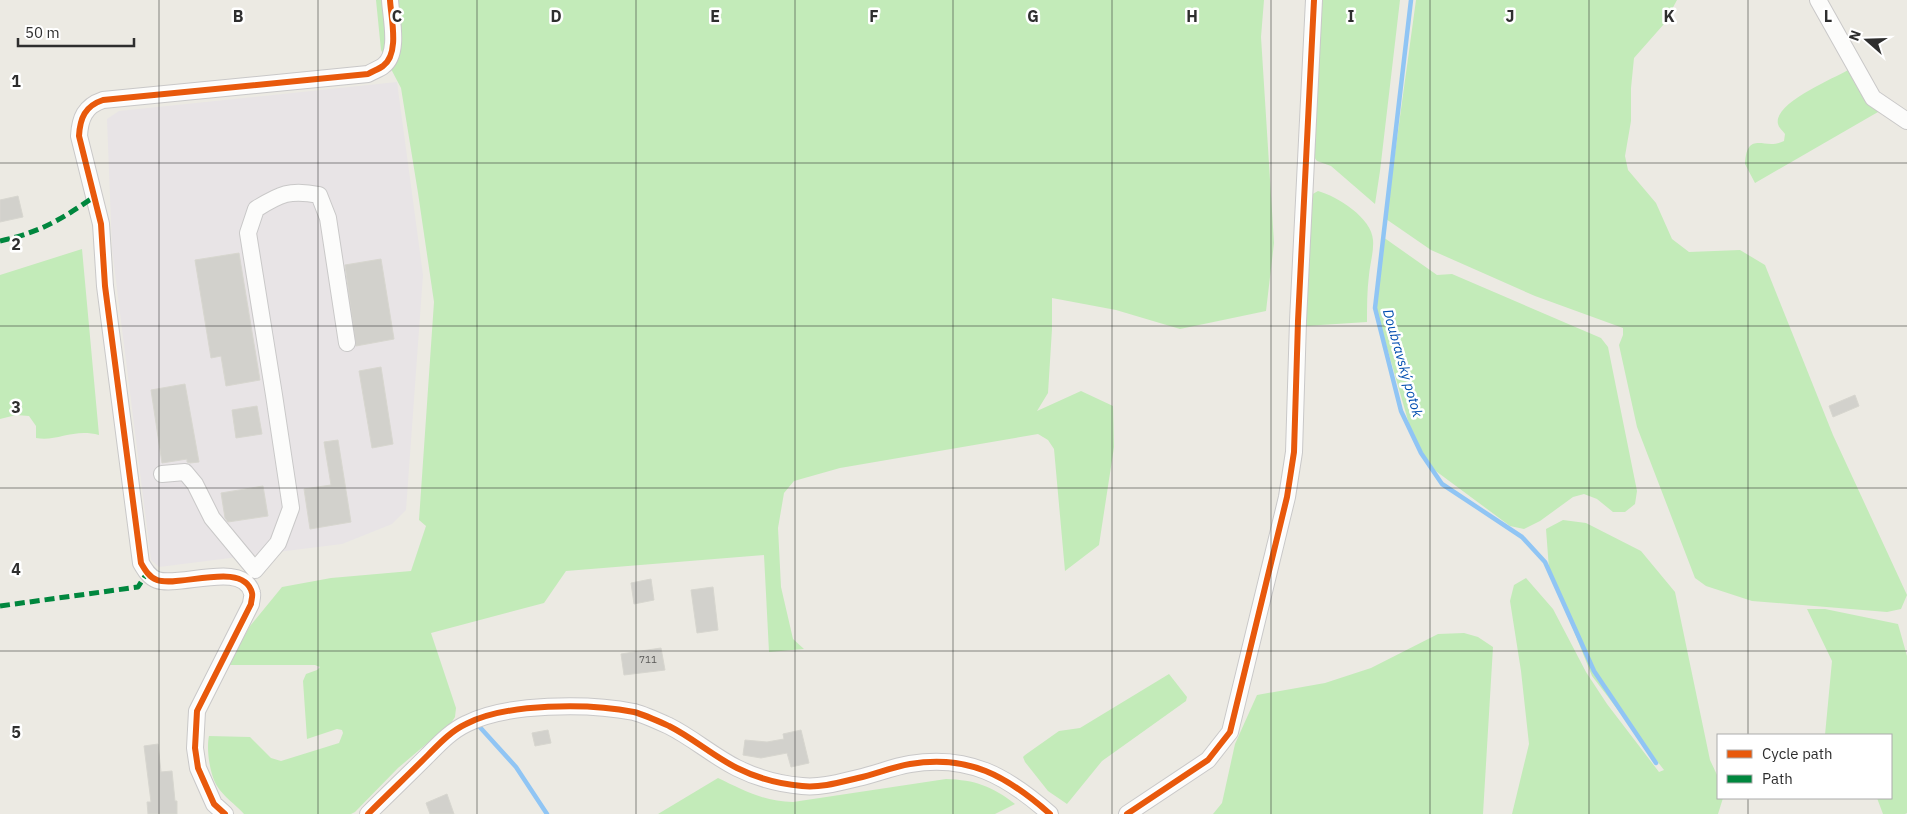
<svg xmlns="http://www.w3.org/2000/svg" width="1907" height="814" font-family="'IBM Plex Sans',sans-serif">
<rect width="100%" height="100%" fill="#eceae3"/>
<path fill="#e8e4e6" d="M 397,82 L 423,275 L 406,510 L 392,524 L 342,544 L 159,567 L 151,560 L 112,249 L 107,119 L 119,111 Z"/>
<path fill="#c3ebb9" d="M 376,0 L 1264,0 L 1261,37 L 1274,243 L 1266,311 L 1180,329 L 1116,310 L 1052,298 L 1052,329 L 1048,393 L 1037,411 L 1081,391 L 1113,406 L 1114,447 L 1099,545 L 1065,571 L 1054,449 L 1048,440 L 1038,434 L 840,468 L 794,481 L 784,493 L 778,528 L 781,587 L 793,639 L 804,649 L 769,652 L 764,555 L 566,571 L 544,603 L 431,633 L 456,708 L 455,717 L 451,723 L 398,768 L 355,812 L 351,814 L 244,814 C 236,805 223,796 217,786 C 210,775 206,749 209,736 L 250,737 L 271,758 L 281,761 L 339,743 L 343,733 L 342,730 L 337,729 L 307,739 L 303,681 L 306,674 L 317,670 L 320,667 L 315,665 L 228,665 L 250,626 L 282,587 L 331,578 L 411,571 L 426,526 L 419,520 L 434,302 L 418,193 L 401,88 L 381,50 Z
M 1318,0 L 1400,0 L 1380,171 L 1375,204 L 1331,166 L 1317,161 L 1311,153 Z
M 1416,0 L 1677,0 L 1664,24 L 1634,58 L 1631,88 L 1631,121 L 1625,156 L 1628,170 L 1656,203 L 1672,239 L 1689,252 L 1740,250 L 1765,265 L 1833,435 L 1907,595 L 1901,609 L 1887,612 L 1752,601 L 1706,586 L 1695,578 L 1637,427 L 1619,345 L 1623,335 L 1623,328 L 1535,296 L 1431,250 L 1386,219 Z
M 1848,70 L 1879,110 L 1878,112 L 1755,183 L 1745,164 C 1747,129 1765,151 1784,141 L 1785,134 C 1782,130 1779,128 1778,124 C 1773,103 1833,79 1848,70 Z
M 1318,191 C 1337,196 1372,218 1373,240 C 1374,251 1370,264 1369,275 C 1367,291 1367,306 1367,322 L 1305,326 L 1311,195 Z
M 1383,237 L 1437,275 L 1452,274 L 1601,338 L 1608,347 L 1637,491 L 1635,504 L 1625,512 L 1613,512 L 1597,499 L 1584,494 L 1573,497 L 1540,521 L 1524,529 L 1510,526 L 1429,466 L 1409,424 L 1375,306 Z
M 82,249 L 99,435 C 73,428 57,442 36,438 L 36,426 L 29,416 L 16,415 L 0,419 L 0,275 Z
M 1563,520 L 1586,523 L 1641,551 L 1675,592 L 1710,760 L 1718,777 L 1718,798 L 1723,798 L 1718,814 L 1512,814 L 1529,744 L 1521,671 L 1510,601 L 1514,585 L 1526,578 L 1553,609 L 1586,672 L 1607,704 L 1659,772 L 1664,770 L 1592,676 L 1549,569 L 1546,529 Z
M 1807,609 L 1825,609 L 1898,624 L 1907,656 L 1907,813 L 1905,814 L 1883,814 L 1877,798 L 1891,798 L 1891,735 L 1825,735 L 1832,661 Z
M 1464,633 L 1478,637 L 1493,647 L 1483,814 L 1213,814 L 1222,803 L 1235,744 L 1257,695 L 1325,683 L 1371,668 L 1438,634 Z
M 1169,674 L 1187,697 L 1186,701 L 1102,761 L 1067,804 L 1048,791 L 1025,762 L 1023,757 L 1025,755 L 1059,731 L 1080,728 Z
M 718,778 C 743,790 765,802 793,802 L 946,779 C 975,780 992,786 1015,804 L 995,814 L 658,814 Z"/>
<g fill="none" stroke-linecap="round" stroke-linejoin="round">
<path stroke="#90c5f4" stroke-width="4.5" d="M 1411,0 L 1375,308 L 1401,411 L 1421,453 L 1442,484 L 1522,537 L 1545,562 L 1594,671 L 1656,763
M 477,724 L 516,767 L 547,814"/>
</g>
<path fill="#d2d1cc" stroke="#d7d6cf" d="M 18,196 L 23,217 L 0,222 L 0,200 Z
M 239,253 L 260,380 L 226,386 L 221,356 L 211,358 L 195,260 Z
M 381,259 L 394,339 L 356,346 L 345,265 Z
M 381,367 L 393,444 L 372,448 L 359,371 Z
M 185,384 L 199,462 L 190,463 L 187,462 L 187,459 L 162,463 L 151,390 Z
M 1855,395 L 1859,406 L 1833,417 L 1829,406 Z
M 257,406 L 262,434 L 236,438 L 232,410 Z
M 338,440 L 351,522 L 310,529 L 304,489 L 331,485 L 324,442 Z
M 263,486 L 268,516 L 228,522 L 225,518 L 221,493 Z
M 651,579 L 654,600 L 634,604 L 631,583 Z
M 713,587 L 718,630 L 697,633 L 691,590 Z
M 661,648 L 665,670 L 624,675 L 621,654 Z
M 548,730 L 551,743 L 535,746 L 532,733 Z
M 801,730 L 809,763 L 791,767 L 787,753 L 761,758 L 743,755 L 745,740 L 767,742 L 784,739 L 783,734 Z
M 158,744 L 161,772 L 172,771 L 175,801 L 177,801 L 177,814 L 148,814 L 147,802 L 151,802 L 144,746 Z
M 447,794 L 454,814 L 430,814 L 426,803 Z"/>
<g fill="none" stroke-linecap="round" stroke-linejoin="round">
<defs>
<path id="minor" d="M 1818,0 L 1873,98 L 1907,121
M 162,474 L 185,472 L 195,484 L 212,518 L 255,570 L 278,543 L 291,508 L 274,395 L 248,233 L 256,209 C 280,194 290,189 319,195 L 328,218 L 347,343
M 225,814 L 214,804 L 198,768 L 195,748 L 197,711 L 251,604 C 251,601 253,596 252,593 C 244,560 179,588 157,580 C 149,577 145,570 141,563 L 105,286 L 101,224 L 79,136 C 80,118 85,106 103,100 L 368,74 C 373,71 379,69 383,66 C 400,54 391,18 390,0
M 368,814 C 388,794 408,775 428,755 C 439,744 451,731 466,724 C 506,703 589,703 634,712 C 645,715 658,721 669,726 C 693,738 713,756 737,768 C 757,778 779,784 802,786 C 821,788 841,782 858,778 C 876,774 892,767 910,764 C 968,754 1007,776 1050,814
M 1127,814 L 1208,760 L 1230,732 L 1287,497 L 1294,452 L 1298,321 L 1314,0"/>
</defs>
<use href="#minor" stroke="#c9c8c8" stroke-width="18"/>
<use href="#minor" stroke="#fcfcfb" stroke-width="16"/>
<path stroke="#00873e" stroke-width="5" stroke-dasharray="10 5" stroke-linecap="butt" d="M 0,241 C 41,232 60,220 94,197
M 0,606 L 138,587 L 147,573"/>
<defs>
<path id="cycleway" d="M 225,814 L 214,804 L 198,768 L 195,748 L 197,711 L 251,604 C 251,601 253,596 252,593 C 244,560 179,588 157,580 C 149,577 145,570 141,563 L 105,286 L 101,224 L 79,136 C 80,118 85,106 103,100 L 368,74 C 373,71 379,69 383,66 C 400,54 391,18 390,0
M 368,814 C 388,794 408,775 428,755 C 439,744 451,731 466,724 C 506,703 589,703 634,712 C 645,715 658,721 669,726 C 693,738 713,756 737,768 C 757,778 779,784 802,786 C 821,788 841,782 858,778 C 876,774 892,767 910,764 C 968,754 1007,776 1050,814
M 1127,814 L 1208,760 L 1230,732 L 1287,497 L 1294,452 L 1298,321 L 1314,0"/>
</defs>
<use href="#cycleway" stroke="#fff" stroke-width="9"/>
<use href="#cycleway" stroke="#e8590c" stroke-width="6"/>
</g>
<path fill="none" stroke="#2e2e2e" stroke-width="1" stroke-opacity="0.55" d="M 159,0 L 159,814M 318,0 L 318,814M 477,0 L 477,814M 636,0 L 636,814M 795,0 L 795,814M 953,0 L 953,814M 1112,0 L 1112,814M 1271,0 L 1271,814M 1430,0 L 1430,814M 1589,0 L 1589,814M 1748,0 L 1748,735M 0,163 L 1907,163M 0,326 L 1907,326M 0,488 L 1907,488M 0,651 L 1907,651M 1748,798 L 1748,814"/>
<g text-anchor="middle" stroke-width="5" stroke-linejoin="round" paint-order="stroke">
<g font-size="10" fill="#595857">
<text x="648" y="663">711</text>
</g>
<g font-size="14" font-style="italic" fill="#004daf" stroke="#fff">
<text transform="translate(1403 363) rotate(74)" y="5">Doubravský potok</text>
</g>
</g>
<g font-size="16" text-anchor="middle" font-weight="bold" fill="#2e2e2e" stroke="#fff" stroke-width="5" stroke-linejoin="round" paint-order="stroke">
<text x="238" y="22">B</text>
<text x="397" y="22">C</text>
<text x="556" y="22">D</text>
<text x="715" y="22">E</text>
<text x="874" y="22">F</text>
<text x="1033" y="22">G</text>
<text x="1192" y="22">H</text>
<text x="1351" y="22">I</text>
<text x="1510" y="22">J</text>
<text x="1669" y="22">K</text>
<text x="1828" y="22">L</text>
<text x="16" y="87">1</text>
<text x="16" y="250">2</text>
<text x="16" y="413">3</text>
<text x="16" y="575">4</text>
<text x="16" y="738">5</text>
</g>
<rect x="1717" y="734" width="175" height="65" fill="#ffffff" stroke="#ababab"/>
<rect x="1727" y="750" width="25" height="8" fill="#e8590c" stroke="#ababab"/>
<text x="1762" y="759" font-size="15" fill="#2e2e2e">Cycle path</text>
<rect x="1727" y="775" width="25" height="8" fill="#00873e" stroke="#ababab"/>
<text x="1762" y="784" font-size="15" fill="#2e2e2e">Path</text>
<g transform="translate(1867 40) rotate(290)" stroke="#ffffff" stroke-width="4" paint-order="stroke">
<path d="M0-4L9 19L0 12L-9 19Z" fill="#2e2e2e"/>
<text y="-8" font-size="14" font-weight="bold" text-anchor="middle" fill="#2e2e2e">N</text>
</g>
<path d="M18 38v8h116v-8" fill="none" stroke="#2e2e2e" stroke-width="2.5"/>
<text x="25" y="38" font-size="15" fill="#2e2e2e" stroke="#ffffff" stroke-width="4" paint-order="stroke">50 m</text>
</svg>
